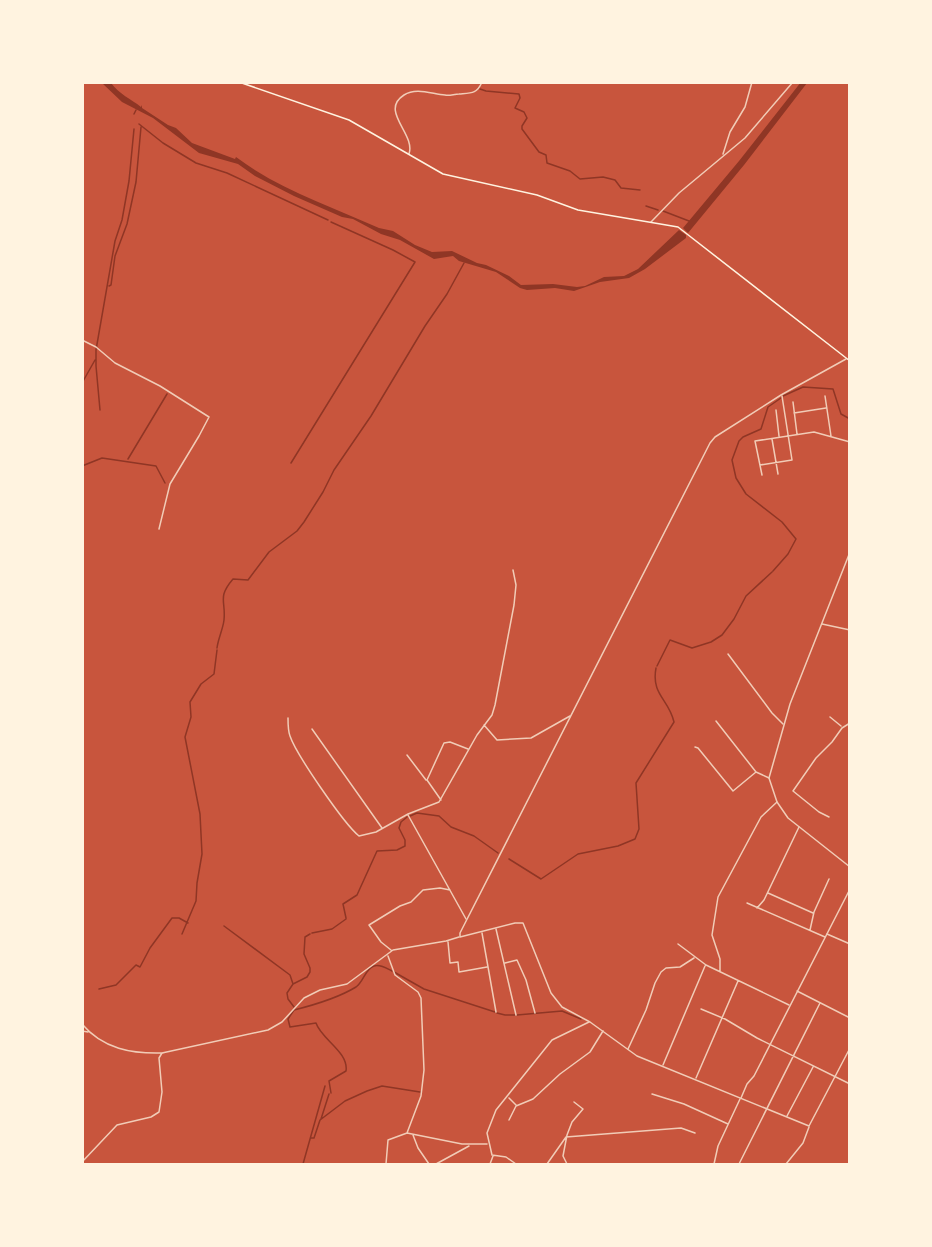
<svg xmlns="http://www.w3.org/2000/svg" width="932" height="1247" font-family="'Public Sans',sans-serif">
<rect width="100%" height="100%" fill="#c8553d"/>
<path fill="#8f3625" d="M 801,82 L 807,83 L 744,165 L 688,233 L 683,228 L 739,161 Z
M 102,83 L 111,83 C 119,94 131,99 141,107 L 142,105 L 142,108 L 168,125 L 176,128 L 192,143 L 235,159 L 236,157 C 280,190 331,206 379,228 L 393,231 L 415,245 L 432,252 L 452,251 L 477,263 L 486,265 L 509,276 L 521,285 L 553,284 L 577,287 L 585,286 L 604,277 L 624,276 L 638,269 L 679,230 L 686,235 L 686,238 L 645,269 L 629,278 L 600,282 L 574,291 L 555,288 L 527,290 L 520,288 L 496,272 L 459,261 L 453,256 L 434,259 L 400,240 L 381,234 L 353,219 L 342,217 L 294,196 L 255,176 L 238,164 L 199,153 L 153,118 L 122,102 Z"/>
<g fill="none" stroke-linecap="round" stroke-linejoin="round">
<path stroke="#8f3625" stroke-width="1.5" d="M 480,89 L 486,91 L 519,94 L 520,98 L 515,108 L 524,112 L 527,118 L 522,126 L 522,129 L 539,152 L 546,155 L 547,163 L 570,171 L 580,179 L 603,177 L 615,180 L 621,188 L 640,190
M 134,114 L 136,110
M 139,124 L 163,143 L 196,163 L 227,173 L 328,220
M 646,206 L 658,210
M 663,211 L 689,221
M 109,286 L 111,285 L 115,256 L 127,224 L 136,182 L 141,127
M 82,383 L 95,360
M 783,396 L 803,387 L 833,389 L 841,414 L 850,419
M 100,410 L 96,366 L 96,350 L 115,241 L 122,220 L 129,181 L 134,129
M 128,459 L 167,394
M 291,463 L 415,262 L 393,250 L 331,222
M 82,466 L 102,458 L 156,466 L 165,483
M 773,571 L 788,554 L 796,539 L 782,522 L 746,494 L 736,478 L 732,460 L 739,441 L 743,437 L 761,429 L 768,407 L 781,398
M 217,648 C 218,639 223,629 224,620 C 226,600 217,598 233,579 L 248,580 L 269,552 L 297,531 L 304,522 L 323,492 L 334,470 L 371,416 L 425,326 L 447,294 L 464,263
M 657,666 L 670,640 L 692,648 L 711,642 L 722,635 L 734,619 L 746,596 L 772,572
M 410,816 L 417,813 L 439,816 L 451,827 L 474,836 L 498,853
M 509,859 L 541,879 L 578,854 L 618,846 L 635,839 L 639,829 L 636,783 L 674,722 C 669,699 651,695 656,668
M 346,918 L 343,904 L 357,895 L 377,851 L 397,850 L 405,846 L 405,840 L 399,828 L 401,822 L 407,817
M 224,926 L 290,975 L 293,984
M 312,933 L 332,929 L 346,919
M 182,934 L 196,901 L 197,883 L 202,854 L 200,814 L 185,737 L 191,717 L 190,702 L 201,684 L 214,674 L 217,650
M 394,972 L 424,989 L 495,1012
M 99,989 L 116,985 L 136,965 L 140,967 L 150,948 L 172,918 L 179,918 L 188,923
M 294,1007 L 288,999 L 287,993 L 293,984 L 307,977 L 310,972 L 310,968 L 304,954 L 305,937 L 310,934
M 294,1010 L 288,1019 L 290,1027 L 316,1023 C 321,1039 349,1052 346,1071 L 329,1081 L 331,1093
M 294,1010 C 314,1005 338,998 356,987 C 364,981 365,969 374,966 C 380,964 386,968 392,971
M 497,1013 L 505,1015 L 515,1015
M 517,1015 L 562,1011 L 581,1019
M 321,1119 L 329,1094
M 311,1138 L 314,1138 L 320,1120 L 345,1101 L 367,1091 L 382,1086 L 420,1092
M 303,1164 L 325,1086"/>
<path stroke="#f1ccb7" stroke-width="1.5" d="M 409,154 C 416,134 379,111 404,95 C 416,87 432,94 445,95 C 450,96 454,94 459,94 C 471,93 477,94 482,82
M 723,154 L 730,132 L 745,107 L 752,82
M 651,222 L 679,193 L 745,138 L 793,82
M 82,340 L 96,347 L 115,363 L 160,386 L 209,417 L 199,436 L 170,484 L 159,529
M 825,396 L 831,436
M 793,402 L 797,434
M 776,410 L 779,436
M 794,413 L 826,408
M 772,439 L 778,474
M 760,465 L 792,460 L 782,396
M 762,475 L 755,441 L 814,432 L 850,442
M 822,624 L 850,630
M 728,654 L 772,713 L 783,724
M 830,717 L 841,726
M 288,718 C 288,724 288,731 290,736 C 296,754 344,824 359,836 L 376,832 L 408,814 L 439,802 L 477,735 L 492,715 L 495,705 L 514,605 L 516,585 L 513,570
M 716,721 L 756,772 L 769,778
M 484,725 L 497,740 L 531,738 L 570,716
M 312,729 L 382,828
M 695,747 L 698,748 L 733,791 L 756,772
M 407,755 L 426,780
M 441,800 L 427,780 L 444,743 L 450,742 L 468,749
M 408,815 L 466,919
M 829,817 L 819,812 L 793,791 L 816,758 L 832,742 L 842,728 L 850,723
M 768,893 L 813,913
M 747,903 L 825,937
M 757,908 L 764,900 L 799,827
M 496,929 L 516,1015
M 810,930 L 814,912 L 829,879
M 482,933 L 496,1012
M 827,934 L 850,944
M 448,942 L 450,963 L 458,962 L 459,972 L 487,967
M 678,944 L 706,965 L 789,1005
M 391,950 L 381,942 L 369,925 L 400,906 L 411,902 L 423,890 L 440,888 L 450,890
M 388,956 L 395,975 L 418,992 L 421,998 L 424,1070 L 421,1096 L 407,1133
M 505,963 L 517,960 L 526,980 L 535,1013
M 720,971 L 720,959 L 712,935 L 718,897 L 761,817 L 777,802
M 701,1009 L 725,1019 L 757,1038 L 850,1084
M 82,1024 C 103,1049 132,1054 163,1053
M 82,1031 L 88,1032
M 628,1049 L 646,1010 L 655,983 L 661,972 L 666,968 L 680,967 L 694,958
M 663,1065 L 705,966
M 696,1078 L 738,981
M 652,1094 L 684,1104 L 728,1124
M 509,1098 L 516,1105
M 787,1116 L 813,1067
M 509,1120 L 516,1106 L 533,1099 L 560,1074 L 590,1052 L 603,1031
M 413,1135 L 418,1148 L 429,1164
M 82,1162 L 117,1125 L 151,1117 L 159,1112 L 162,1092 L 159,1058 L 162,1053 L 268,1030 L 282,1022 L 304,998 L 320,990 L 347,984 L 393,950 L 446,941 L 459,937
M 386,1164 L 388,1140 L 407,1133 L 462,1144 L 487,1144
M 436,1164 L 469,1146
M 490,1164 L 493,1156
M 516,1164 L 506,1157 L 492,1155 L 487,1133 L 496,1110 L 552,1040 L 589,1022
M 547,1164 L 566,1137 L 681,1128 L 695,1133
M 567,1164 L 563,1156 L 567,1135 L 572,1122 L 583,1109 L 574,1102
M 714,1164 L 718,1146 L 740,1099
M 739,1164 L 820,1003
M 786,1164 L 803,1143 L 809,1127"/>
<path stroke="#f1ccb7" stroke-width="1.5" d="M 846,359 L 781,395 L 715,437 L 710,443 L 460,933 L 460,937 L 515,923 L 523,923 L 551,993 L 562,1007 L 590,1022 L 637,1056 L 809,1126 L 850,1048
M 850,552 L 790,704 L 769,778 L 777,802 L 788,818 L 850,867
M 797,991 L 850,1018
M 741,1098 L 747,1084 L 754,1076 L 850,889"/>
<path stroke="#fff3e0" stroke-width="1.5" d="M 239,82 L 349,120 L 443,174 L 537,195 L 578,210 L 678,227 L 850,361"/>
</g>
<rect width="932" height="1247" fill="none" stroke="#fff3e0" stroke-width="168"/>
</svg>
